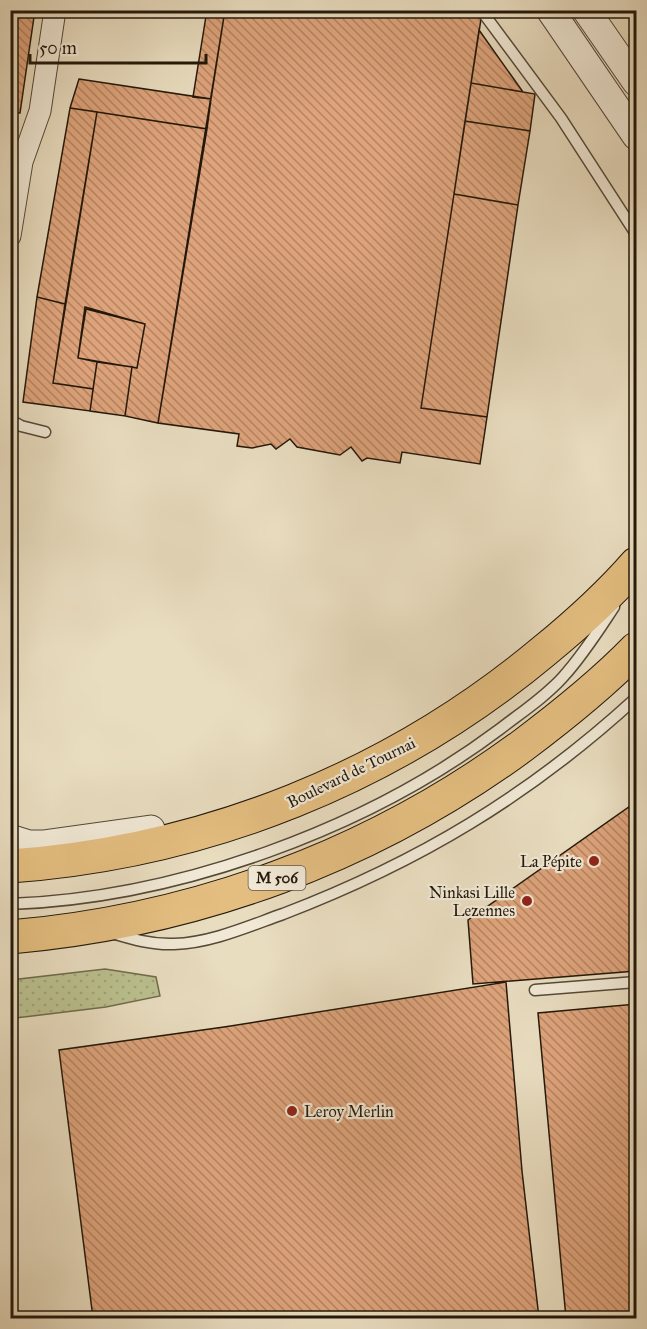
<svg xmlns="http://www.w3.org/2000/svg" width="647" height="1329" font-family="'IM FELL Great Primer',serif">
<defs>
<pattern id="grass-dots" width="8" height="8" patternUnits="userSpaceOnUse" patternTransform="scale(1.5)"><rect width="8" height="8" fill="#bbc08f"/><path d="M2 2h.1M6 6h.1" fill="none" stroke="#a0a47a" stroke-width="1.8" stroke-linecap="round"/></pattern>
<pattern id="building-back-hatch" width="6" height="6" patternUnits="userSpaceOnUse" patternTransform="scale(1.5)"><rect width="6" height="6" fill="#dea37b"/><path d="M-1 5l2 2M0 0l6 6M5-1l2 2" fill="none" stroke="#b48463"/></pattern>
</defs>
<rect width="100%" height="100%" fill="#e9ddc0"/>
<filter id="stains"><feTurbulence type="fractalNoise" baseFrequency=".00333" numOctaves="4"/><feColorMatrix values="0 0 0 0 .2 0 0 0 0 .09 0 0 0 0 .02 0 0 0 .5 -.17"/></filter>
<radialGradient id="worn" r=".72"><stop offset=".6" stop-color="#630" stop-opacity="0"/><stop offset="1" stop-color="#630" stop-opacity=".3"/></radialGradient>
<path fill="url(#grass-dots)" stroke="#6f6c4c" stroke-width="1.5" d="M 105,969 L 156,977 L 160,996 L 106,1007 L 16,1018 L 11,980 Z"/>
<path fill="url(#building-back-hatch)" stroke="#23180a" stroke-width="1.5" d="M 10,10 L 35,10 L 20,113 L 10,112 Z
M 207,10 L 225,10 L 211,99 L 193,97 Z
M 225,10 L 474,10 L 481,19 L 421,408 L 487,417 L 480,464 L 402,452 L 400,463 L 367,458 L 362,461 L 351,447 L 340,455 L 297,447 L 290,439 L 276,449 L 271,444 L 252,448 L 237,446 L 239,434 L 158,423 Z
M 479,30 L 523,92 L 471,83 Z
M 79,79 L 211,99 L 207,129 L 70,108 Z
M 471,83 L 535,94 L 530,131 L 465,121 Z
M 70,108 L 97,112 L 65,304 L 37,297 Z
M 97,112 L 207,129 L 158,423 L 125,416 L 132,367 L 137,368 L 145,324 L 85,307 L 78,358 L 97,362 L 93,389 L 53,383 Z
M 465,121 L 530,131 L 518,205 L 454,194 Z
M 454,194 L 518,205 L 487,417 L 421,408 Z
M 37,297 L 65,304 L 53,383 L 93,389 L 90,411 L 23,402 Z
M 86,309 L 145,324 L 137,368 L 78,358 Z
M 97,362 L 132,367 L 125,416 L 90,411 Z
M 636,802 L 636,971 L 473,984 L 468,920 Z
M 506,982 L 522,1171 L 539,1318 L 93,1318 L 59,1050 L 224,1027 Z
M 636,1004 L 636,1318 L 566,1318 L 538,1013 Z"/>
<g fill="none" stroke-linecap="round" stroke-linejoin="round">
<defs>
<path id="service" d="M 481,10 L 561,118 L 636,234
M 10,420 L 21,426 L 45,432
M 10,904 C 178,898 367,829 500,729 C 522,712 545,697 563,677 C 583,655 598,631 614,607
M 112,933 C 132,939 152,945 174,944 C 211,943 249,926 283,914 C 419,862 529,796 636,698
M 535,990 L 636,982"/>
<path id="minor" d="M 10,236 L 22,162 L 40,111 L 55,10"/>
<path id="tertiary" d="M 550,10 L 636,136
M 586,10 L 636,82
M 10,838 L 29,844 L 43,844 L 151,829"/>
<path id="primary" d="M 10,866 C 207,852 393,777 544,651 C 577,624 608,596 636,564
M 10,937 C 196,921 372,856 522,746 C 562,716 602,684 636,649"/>
</defs>
<use href="#service" stroke="#544938" stroke-width="13"/>
<use href="#minor" stroke="#544938" stroke-width="23"/>
<use href="#tertiary" stroke="#544938" stroke-width="29"/>
<use href="#primary" stroke="#23180a" stroke-width="35"/>
<use href="#service" stroke="#f1e9d6" stroke-width="10"/>
<use href="#minor" stroke="#f1e9d6" stroke-width="21"/>
<use href="#tertiary" stroke="#f1e9d6" stroke-width="27"/>
<use href="#primary" stroke="#e4be80" stroke-width="33"/>
</g>
<g fill="#8f2418" stroke="#f1e9d6" stroke-width="2">
<circle cx="594" cy="861" r="6"/>
<circle cx="527" cy="901" r="6"/>
<circle cx="292" cy="1111" r="6"/>
</g>
<g text-anchor="middle" stroke-width="4.5" stroke-linejoin="round" paint-order="stroke">
<rect fill="#f1e9d6" stroke="#615747" stroke-width="1.5" x="248.5" y="866" width="57" height="24" rx="4.5"/>
<g font-size="15" font-weight="bold" fill="#23180a">
<text x="277" y="883">M 506</text>
</g>
<g font-size="16" fill="#23180a" stroke="#f1e9d6">
<text transform="translate(351 772) rotate(-26)" y="6">Boulevard de Tournai</text>
</g>
<g font-size="16" fill="#23180a" stroke="#f1e9d6" text-anchor="end">
<text x="582" y="867">La Pépite</text>
<text x="515" y="898">Ninkasi Lille<tspan x="515" dy="18">Lezennes</tspan></text>
<text x="304" y="1117" text-anchor="start">Leroy Merlin</text>
</g>
</g>
<rect width="647" height="1329" fill="none" stroke="#e9ddc0" stroke-width="36"/>
<rect x="12" y="12" width="623" height="1305" fill="none" stroke="#23180a" stroke-width="3"/>
<rect x="18" y="18" width="611" height="1293" fill="none" stroke="#23180a" stroke-width="1.5"/>
<path d="M30 54v9h176v-9" fill="none" stroke="#23180a" stroke-width="3"/>
<text x="39" y="54" font-size="18" fill="#23180a" stroke="#f1e9d6" stroke-width="4.5" paint-order="stroke">50 m</text>
<rect width="100%" height="100%" filter="url(#stains)"/>
<rect width="100%" height="100%" fill="url(#worn)"/>
</svg>
